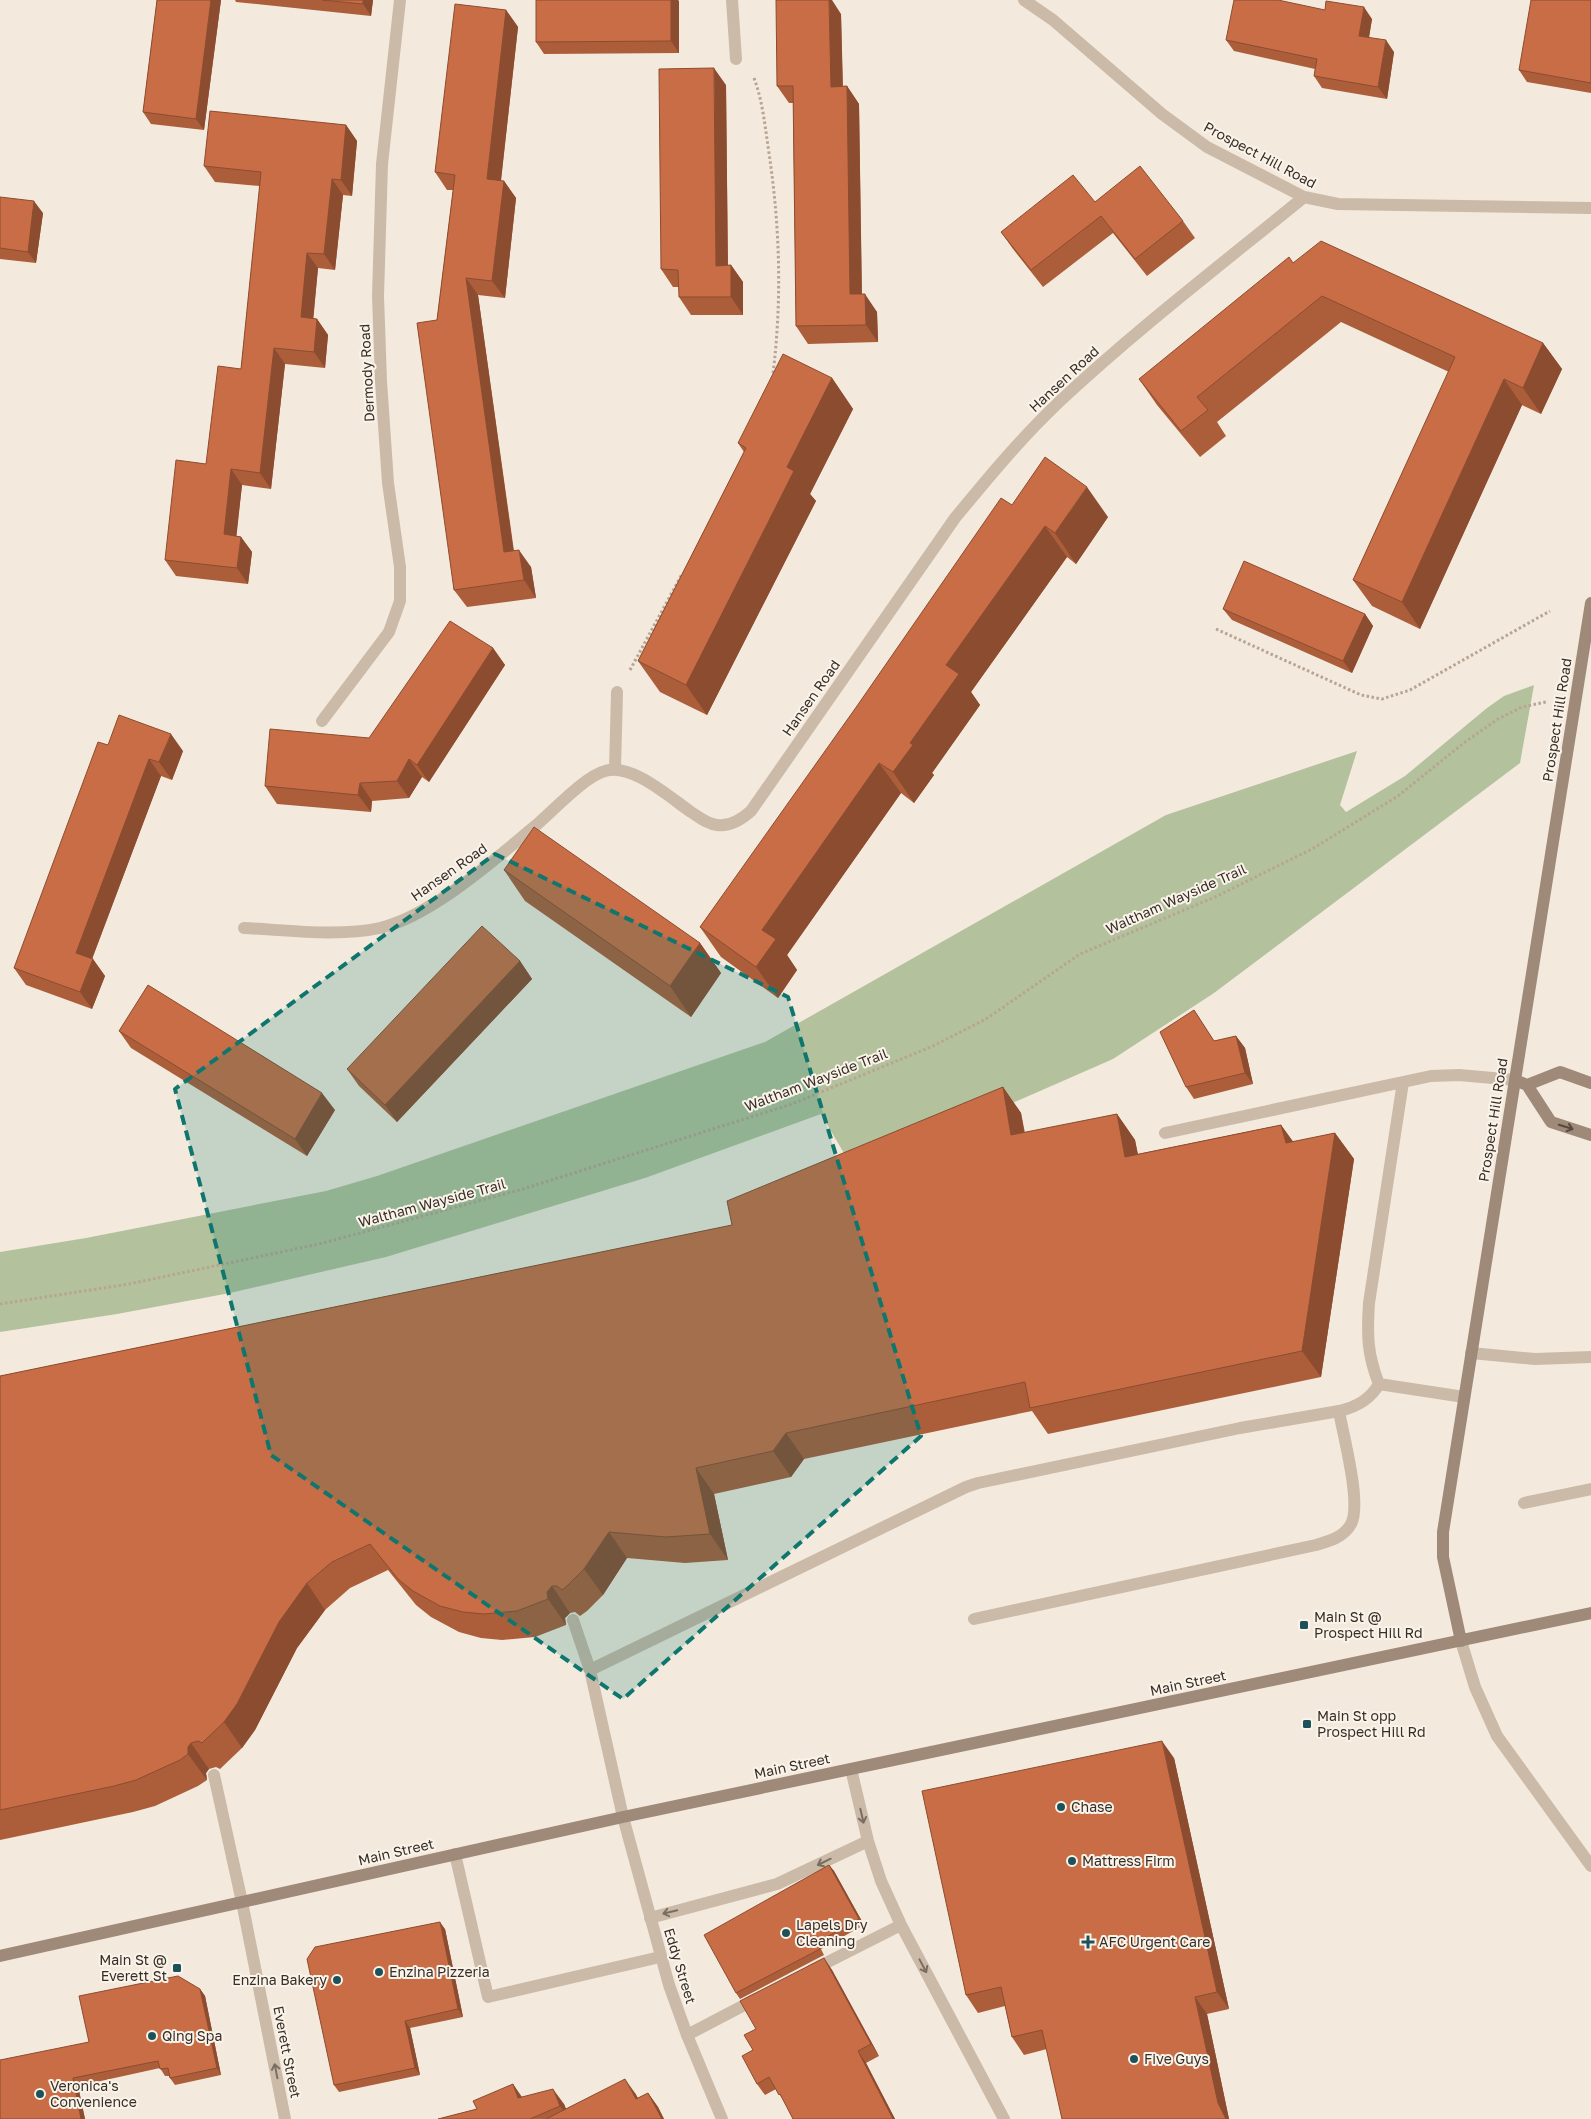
<svg xmlns="http://www.w3.org/2000/svg" width="1591" height="2119" font-family="'Golos Text',sans-serif">
<rect width="100%" height="100%" fill="#f3eadd"/>
<path fill="#b3c29c" d="M 1534,685 L 1520,763 L 1214,993 L 1113,1059 L 855,1172 L 821,1114 L 645,1178 L 386,1257 L 230,1293 L 117,1314 L 0,1332 L 0,1252 L 86,1238 L 326,1191 L 377,1176 L 765,1042 L 1166,815 L 1357,751 L 1340,805 L 1346,812 L 1405,776 L 1487,708 L 1504,696 Z"/>
<g fill="none" stroke-linecap="round" stroke-linejoin="round">
<path stroke="#b7a492" stroke-width="3" stroke-dasharray="2.5 2.5" stroke-linecap="butt" d="M 754,78 C 763,102 765,127 769,153 C 780,228 782,299 773,374
M 1216,629 L 1361,695 L 1382,699 L 1410,690 L 1550,611
M 630,670 L 682,574
M 0,1304 L 129,1284 L 319,1244 L 523,1189 L 792,1104 L 933,1046 L 986,1019 L 1080,954 L 1215,897 L 1312,849 L 1398,796 L 1465,742 L 1498,719 L 1522,707 L 1546,702"/>
<path stroke="#cbbaa8" stroke-width="12" d="M 732,0 L 736,59
M 615,769 L 617,692
M 1165,1133 L 1431,1076 L 1459,1075 L 1515,1080
M 1471,1353 L 1535,1359 L 1591,1357
M 1379,1384 L 1464,1397
M 1524,1503 L 1591,1489
M 974,1619 L 1316,1545 C 1330,1541 1344,1537 1351,1524 C 1362,1504 1343,1435 1339,1411
M 573,1620 L 590,1670 L 623,1817
M 1461,1641 L 1475,1687 L 1497,1736 L 1591,1866
M 590,1670 L 966,1487 L 978,1483 L 1240,1428 L 1339,1411 C 1356,1407 1370,1400 1379,1384 C 1367,1354 1367,1334 1369,1303 L 1403,1082
M 851,1769 L 868,1841 L 881,1881 L 901,1925 L 1004,2119
M 214,1775 L 242,1902
M 455,1854 L 488,1997 L 660,1957
M 650,1918 L 777,1884 L 868,1841
M 812,1970 L 901,1925
M 687,2035 L 756,1999"/>
<path stroke="#cbbaa8" stroke-width="12" d="M 1024,0 L 1053,20 L 1162,114 L 1207,147 L 1304,197 L 1338,204 L 1591,208
M 322,721 L 389,632 L 400,601 L 400,567 L 388,483 L 381,381 L 378,296 L 382,164 L 400,0
M 244,928 C 287,930 338,937 380,928 C 431,916 494,860 534,827 C 552,812 585,776 605,771 C 632,763 669,797 691,812 C 699,817 707,824 717,825 C 730,827 742,819 751,811 L 955,518 C 988,478 1021,438 1059,402 C 1137,329 1222,264 1304,197
M 623,1817 L 669,1985 L 687,2035 L 722,2119
M 242,1902 L 285,2119"/>
<path stroke="#9f8979" stroke-width="12" d="M 1515,1080 L 1527,1085 L 1551,1122 L 1591,1135
M 1527,1085 L 1560,1072 L 1591,1083
M 1461,1641 L 1443,1557 L 1443,1532 L 1591,603
M 0,1956 L 623,1817 L 1591,1613"/>
</g>
<path fill="#ac5e3b" d="M 157,0 L 221,0 L 204,130 L 151,124 L 143,112 Z
M 235,0 L 373,0 L 371,16 L 236,2 Z
M 1591,0 L 1591,93 L 1527,82 L 1519,70 Z
M 679,1 L 679,53 L 544,54 L 536,42 Z
M 506,10 L 518,27 L 501,181 L 504,181 L 516,198 L 505,298 L 478,295 L 514,551 L 531,567 L 536,598 L 467,607 L 454,590 L 437,320 L 453,190 L 447,190 L 435,172 Z
M 1325,10 L 1372,19 L 1369,38 L 1394,52 L 1387,99 L 1322,88 L 1314,76 L 1315,69 L 1234,51 L 1226,40 Z
M 841,14 L 843,86 L 847,86 L 859,104 L 862,294 L 877,312 L 878,342 L 808,344 L 796,326 L 793,103 L 789,103 L 777,86 Z
M 726,85 L 728,265 L 731,265 L 743,282 L 743,315 L 691,315 L 679,297 L 679,287 L 673,287 L 661,269 Z
M 346,125 L 357,141 L 352,196 L 343,195 L 335,270 L 318,268 L 313,319 L 317,319 L 328,335 L 325,368 L 285,364 L 271,489 L 242,485 L 236,536 L 241,537 L 252,552 L 248,584 L 176,576 L 165,560 L 206,464 L 241,369 L 260,186 L 215,182 L 204,166 Z
M 0,197 L 43,213 L 36,263 L 0,259 Z
M 1095,202 L 1183,221 L 1195,238 L 1147,276 L 1113,233 L 1043,287 L 1013,249 L 1001,232 Z
M 1293,263 L 1543,343 L 1562,369 L 1541,414 L 1522,405 L 1420,629 L 1372,606 L 1353,580 L 1449,372 L 1341,322 L 1217,422 L 1226,436 L 1200,457 L 1157,405 L 1139,379 Z
M 832,378 L 853,409 L 810,494 L 816,501 L 707,715 L 660,692 L 638,661 L 744,452 L 738,443 Z
M 1012,505 L 1108,517 L 1076,564 L 1067,557 L 971,692 L 980,705 L 932,773 L 934,775 L 914,803 L 901,793 L 787,955 L 797,970 L 778,998 L 721,957 L 700,927 Z
M 1223,609 L 1365,614 L 1373,626 L 1352,673 L 1232,620 Z
M 493,648 L 505,665 L 429,782 L 422,777 L 409,798 L 372,801 L 371,812 L 277,804 L 265,786 L 369,738 Z
M 108,745 L 183,751 L 172,780 L 161,776 L 92,958 L 105,976 L 92,1009 L 26,985 L 14,968 Z
M 504,870 L 700,943 L 721,973 L 691,1017 L 525,901 Z
M 520,961 L 532,979 L 397,1122 L 359,1086 L 347,1069 Z
M 1194,1010 L 1214,1041 L 1236,1036 L 1245,1048 L 1253,1084 L 1194,1099 L 1186,1087 Z
M 119,1031 L 335,1110 L 307,1156 L 131,1048 Z
M 1003,1087 L 1021,1113 L 1025,1133 L 1117,1114 L 1135,1140 L 1138,1154 L 1281,1125 L 1293,1142 L 1335,1133 L 1354,1159 L 1321,1377 L 1048,1434 L 1032,1411 L 804,1459 L 791,1477 L 714,1494 L 728,1560 L 685,1563 L 627,1558 L 603,1595 L 587,1611 L 580,1616 L 575,1612 L 570,1613 L 565,1618 L 566,1625 L 535,1637 L 502,1640 L 481,1638 L 459,1632 L 431,1617 L 416,1605 L 388,1570 L 350,1588 L 325,1610 L 297,1648 L 255,1730 L 242,1748 L 220,1769 L 216,1767 L 209,1769 L 206,1773 L 207,1780 L 198,1786 L 155,1806 L 133,1812 L 0,1840 L 0,1376 L 732,1225 Z
M 1174,1758 L 1229,2009 L 1207,2014 L 1229,2119 L 1062,2119 L 1047,2049 L 1024,2055 L 1012,2037 L 1005,2006 L 978,2013 L 966,1995 Z
M 829,1865 L 834,1871 L 864,1925 L 821,1949 L 824,1955 L 740,1999 L 736,1993 Z
M 445,1929 L 463,2017 L 410,2028 L 420,2075 L 339,2092 L 334,2085 Z
M 824,1958 L 832,1970 L 879,2056 L 866,2063 L 895,2119 L 793,2119 L 786,2104 L 776,2089 L 765,2095 L 757,2084 L 753,2050 Z
M 200,1989 L 205,1996 L 221,2075 L 175,2085 L 170,2078 L 169,2076 L 165,2076 L 160,2068 L 78,2086 L 85,2119 L 0,2119 L 89,2042 Z
M 513,2084 L 521,2097 L 564,2104 L 566,2109 L 635,2093 L 638,2098 L 648,2093 L 658,2107 L 664,2119 L 438,2119 L 477,2109 Z"/>
<path fill="#8c4c30" d="M 211,0 L 221,0 L 204,130 L 196,119 Z
M 363,0 L 373,0 L 371,16 L 363,4 Z
M 671,0 L 678,0 L 679,1 L 679,53 L 671,41 Z
M 829,0 L 832,0 L 841,14 L 843,104 L 831,87 Z
M 1364,7 L 1372,19 L 1367,48 L 1359,36 Z
M 506,10 L 518,27 L 499,197 L 487,179 Z
M 1386,40 L 1394,52 L 1387,99 L 1378,87 Z
M 714,68 L 726,85 L 728,283 L 716,266 Z
M 847,86 L 859,104 L 862,312 L 850,294 Z
M 346,125 L 357,141 L 352,196 L 341,180 Z
M 332,179 L 343,195 L 335,270 L 324,254 Z
M 504,181 L 516,198 L 505,298 L 492,281 Z
M 34,201 L 43,213 L 36,263 L 28,252 Z
M 307,253 L 318,268 L 312,333 L 301,317 Z
M 731,265 L 743,282 L 743,315 L 731,297 Z
M 466,278 L 478,295 L 516,569 L 504,552 Z
M 865,294 L 877,312 L 878,342 L 866,325 Z
M 317,319 L 328,335 L 325,368 L 314,352 Z
M 1543,343 L 1562,369 L 1541,414 L 1523,388 Z
M 274,348 L 285,364 L 271,489 L 260,473 Z
M 832,378 L 853,409 L 810,494 L 816,501 L 707,715 L 686,685 L 787,467 Z
M 1504,379 L 1522,405 L 1420,629 L 1402,602 Z
M 231,469 L 242,485 L 235,550 L 224,534 Z
M 1087,487 L 1108,517 L 1076,564 L 1055,533 Z
M 1045,526 L 1067,557 L 971,692 L 980,705 L 932,773 L 934,775 L 914,803 L 893,772 L 910,743 L 946,665 Z
M 241,537 L 252,552 L 248,584 L 237,568 Z
M 519,550 L 531,567 L 536,598 L 524,580 Z
M 1365,614 L 1373,626 L 1352,673 L 1343,661 Z
M 493,648 L 505,665 L 429,782 L 417,765 Z
M 171,734 L 183,751 L 172,780 L 159,762 Z
M 149,759 L 161,776 L 88,970 L 76,953 Z
M 409,759 L 422,777 L 409,798 L 397,781 Z
M 879,763 L 901,793 L 787,955 L 797,970 L 778,998 L 756,967 L 762,930 Z
M 360,783 L 372,801 L 371,812 L 358,795 Z
M 700,943 L 721,973 L 691,1017 L 670,986 Z
M 93,959 L 105,976 L 92,1009 L 80,992 Z
M 520,961 L 532,979 L 397,1122 L 385,1105 Z
M 1236,1036 L 1245,1048 L 1253,1084 L 1245,1073 Z
M 1003,1087 L 1021,1113 L 1029,1161 L 1011,1135 Z
M 322,1093 L 335,1110 L 307,1156 L 295,1139 Z
M 1117,1114 L 1135,1140 L 1143,1183 L 1125,1157 Z
M 1281,1125 L 1300,1151 L 1286,1143 Z
M 1335,1133 L 1354,1159 L 1321,1377 L 1302,1351 Z
M 786,1433 L 804,1459 L 791,1477 L 773,1451 Z
M 696,1468 L 714,1494 L 728,1560 L 710,1534 Z
M 609,1532 L 627,1558 L 603,1595 L 584,1569 Z
M 307,1583 L 325,1610 L 297,1648 L 255,1730 L 242,1748 L 224,1722 L 279,1622 Z
M 552,1586 L 570,1613 L 565,1618 L 566,1625 L 548,1599 L 547,1592 Z
M 1162,1741 L 1174,1758 L 1229,2009 L 1217,1992 Z
M 191,1743 L 209,1769 L 206,1773 L 207,1780 L 188,1754 L 188,1747 Z
M 829,1865 L 834,1871 L 864,1925 L 859,1919 Z
M 440,1922 L 445,1929 L 463,2017 L 458,2009 Z
M 824,1958 L 832,1970 L 879,2056 L 871,2044 Z
M 200,1989 L 205,1996 L 221,2075 L 217,2068 Z
M 1195,1997 L 1207,2014 L 1229,2119 L 1226,2119 L 1218,2103 Z
M 405,2021 L 410,2028 L 420,2075 L 415,2068 Z
M 858,2051 L 866,2063 L 895,2119 L 893,2119 Z
M 73,2078 L 78,2086 L 85,2119 L 81,2119 Z
M 625,2079 L 635,2093 L 646,2114 L 636,2099 Z
M 513,2084 L 524,2100 L 518,2098 Z
M 553,2089 L 564,2104 L 570,2119 L 569,2119 L 560,2106 Z
M 648,2093 L 658,2107 L 664,2119 L 662,2119 Z"/>
<path fill="#c86d45" stroke="#8c4c30" d="M 157,0 L 211,0 L 196,119 L 143,112 Z
M 322,0 L 363,0 L 363,4 Z
M 536,0 L 671,0 L 671,41 L 536,42 Z
M 776,0 L 829,0 L 831,87 L 847,86 L 850,294 L 865,294 L 866,325 L 796,326 L 793,86 L 777,86 Z
M 1234,0 L 1278,0 L 1325,10 L 1326,1 L 1364,7 L 1359,36 L 1386,40 L 1378,87 L 1314,76 L 1317,59 L 1226,40 Z
M 1531,0 L 1591,0 L 1591,83 L 1519,70 Z
M 455,4 L 506,10 L 487,179 L 504,181 L 492,281 L 466,278 L 504,552 L 519,550 L 524,580 L 454,590 L 417,323 L 437,320 L 455,175 L 435,172 Z
M 714,68 L 716,266 L 731,265 L 731,297 L 679,297 L 678,270 L 661,269 L 659,69 Z
M 210,111 L 346,125 L 341,180 L 332,179 L 324,254 L 307,253 L 301,317 L 317,319 L 314,352 L 274,348 L 260,473 L 231,469 L 224,534 L 241,537 L 237,568 L 165,560 L 176,460 L 206,464 L 218,366 L 241,369 L 261,172 L 204,166 Z
M 1140,166 L 1183,221 L 1135,259 L 1101,216 L 1031,270 L 1001,232 L 1073,175 L 1095,202 Z
M 0,197 L 34,201 L 28,252 L 0,248 Z
M 1321,241 L 1543,343 L 1523,388 L 1504,379 L 1402,602 L 1353,580 L 1455,357 L 1322,296 L 1197,397 L 1208,410 L 1181,431 L 1139,379 L 1289,257 L 1293,263 Z
M 783,354 L 832,378 L 787,467 L 794,471 L 686,685 L 638,661 L 746,448 L 738,443 Z
M 1045,457 L 1087,487 L 1055,533 L 1045,526 L 946,665 L 959,674 L 910,743 L 913,745 L 893,772 L 879,763 L 762,930 L 776,939 L 756,967 L 700,927 L 857,706 L 1001,498 L 1012,505 Z
M 1244,561 L 1365,614 L 1343,661 L 1223,609 Z
M 450,621 L 493,648 L 417,765 L 409,759 L 397,781 L 360,783 L 358,795 L 265,786 L 270,729 L 369,738 Z
M 119,715 L 171,734 L 159,762 L 149,759 L 76,953 L 93,959 L 80,992 L 14,968 L 98,742 L 108,745 Z
M 534,827 L 700,943 L 670,986 L 504,870 Z
M 482,926 L 520,961 L 385,1105 L 347,1069 Z
M 148,985 L 322,1093 L 295,1139 L 119,1031 Z
M 1194,1010 L 1214,1041 L 1236,1036 L 1245,1073 L 1186,1087 L 1160,1032 Z
M 1003,1087 L 1011,1135 L 1117,1114 L 1125,1157 L 1281,1125 L 1286,1143 L 1335,1133 L 1302,1351 L 1030,1408 L 1025,1382 L 786,1433 L 773,1451 L 696,1468 L 710,1534 L 666,1537 L 609,1532 L 584,1569 L 568,1585 L 562,1590 L 557,1586 L 552,1586 L 547,1592 L 548,1599 L 517,1611 L 484,1614 L 463,1612 L 440,1606 L 413,1591 L 398,1579 L 370,1544 L 332,1562 L 307,1583 L 279,1622 L 237,1704 L 224,1722 L 202,1743 L 198,1741 L 191,1743 L 188,1747 L 188,1754 L 180,1760 L 136,1780 L 114,1786 L 0,1810 L 0,1376 L 732,1225 L 727,1201 Z
M 1162,1741 L 1217,1992 L 1195,1997 L 1218,2103 L 1226,2119 L 1062,2119 L 1042,2030 L 1012,2037 L 1001,1987 L 966,1995 L 922,1791 Z
M 829,1865 L 859,1919 L 816,1943 L 820,1949 L 736,1993 L 704,1935 Z
M 440,1922 L 458,2009 L 405,2021 L 415,2068 L 334,2085 L 307,1959 L 315,1947 Z
M 824,1958 L 871,2044 L 858,2051 L 893,2119 L 793,2119 L 780,2094 L 779,2095 L 769,2077 L 757,2084 L 742,2056 L 753,2050 L 744,2035 L 756,2029 L 740,2001 Z
M 178,1976 L 200,1989 L 217,2068 L 170,2078 L 168,2068 L 160,2069 L 158,2061 L 73,2078 L 81,2119 L 0,2119 L 0,2060 L 89,2042 L 79,1996 Z
M 625,2079 L 636,2099 L 648,2093 L 662,2119 L 546,2119 Z
M 513,2084 L 518,2098 L 553,2089 L 560,2106 L 530,2119 L 438,2119 L 477,2109 L 473,2101 Z"/>
<defs><path id="oneway-shaft" d="M-6 0H5M1.5-3L5.5 0L1.5 3" fill="none" stroke-width="1.6" stroke-linecap="round" stroke-linejoin="round" transform="scale(1.25)"/></defs>
<use stroke="#574940" href="#oneway-shaft" transform="translate(1566 1127) rotate(17)"/>
<g stroke="#7a6d62">
<use href="#oneway-shaft" transform="translate(862 1816) rotate(77)"/>
<use href="#oneway-shaft" transform="translate(824 1862) rotate(154)"/>
<use href="#oneway-shaft" transform="translate(670 1912) rotate(166)"/>
<use href="#oneway-shaft" transform="translate(923 1966) rotate(62)"/>
<use href="#oneway-shaft" transform="translate(276 2071) rotate(-101)"/>
</g>
<path fill="#0f766e" fill-opacity="0.2" stroke="#0f766e" stroke-width="4" stroke-dasharray="10 6" stroke-linejoin="round" d="M 495,854 L 788,997 L 921,1436 L 623,1699 L 271,1455 L 175,1089 Z"/>
<g fill="#1d525a" stroke="#faf3e9" stroke-width="2">
<rect x="1299" y="1620" width="10" height="10" rx="2.5"/>
<rect x="1302" y="1719" width="10" height="10" rx="2.5"/>
<circle cx="1061" cy="1807" r="5"/>
<circle cx="1072" cy="1861" r="5"/>
<circle cx="786" cy="1933" r="5"/>
<path d="M1085.5 1934.5h5v5h5v5h-5v5h-5v-5h-5v-5h5z"/>
<rect x="172" y="1963" width="10" height="10" rx="2.5"/>
<circle cx="379" cy="1972" r="5"/>
<circle cx="337" cy="1980" r="5"/>
<circle cx="152" cy="2036" r="5"/>
<circle cx="1134" cy="2059" r="5"/>
<circle cx="40" cy="2094" r="5"/>
</g>
<g text-anchor="middle" stroke-width="4" stroke-linejoin="round" paint-order="stroke">
<g font-size="14" fill="#382e28" stroke="#faf3e9">
<text transform="translate(1260 155) rotate(28)" y="5">Prospect Hill Road</text>
<text transform="translate(367 373) rotate(-93)" y="5">Dermody Road</text>
<text transform="translate(1064 379) rotate(-43)" y="5">Hansen Road</text>
<text transform="translate(811 698) rotate(-55)" y="5">Hansen Road</text>
<text transform="translate(1557 720) rotate(-81)" y="5">Prospect Hill Road</text>
<text transform="translate(449 872) rotate(-35)" y="5">Hansen Road</text>
<text transform="translate(1176 899) rotate(-24)" y="5">Waltham Wayside Trail</text>
<text transform="translate(816 1080) rotate(-21)" y="5">Waltham Wayside Trail</text>
<text transform="translate(1493 1120) rotate(-81)" y="5">Prospect Hill Road</text>
<text transform="translate(432 1203) rotate(-15)" y="5">Waltham Wayside Trail</text>
<text transform="translate(1188 1683) rotate(-12)" y="5">Main Street</text>
<text transform="translate(792 1766) rotate(-12)" y="5">Main Street</text>
<text transform="translate(396 1852) rotate(-13)" y="5">Main Street</text>
<text transform="translate(680 1966) rotate(73)" y="5">Eddy Street</text>
<text transform="translate(287 2052) rotate(79)" y="5">Everett Street</text>
</g>
<g font-size="14" fill="#382e28" stroke="#faf3e9" text-anchor="start">
<text x="1314" y="1622">Main St @<tspan x="1314" dy="16">Prospect Hill Rd</tspan></text>
<text x="1317" y="1721">Main St opp<tspan x="1317" dy="16">Prospect Hill Rd</tspan></text>
<text x="1071" y="1812">Chase</text>
<text x="1082" y="1866">Mattress Firm</text>
<text x="796" y="1930">Lapels Dry<tspan x="796" dy="16">Cleaning</tspan></text>
<text x="1099" y="1947">AFC Urgent Care</text>
<text x="167" y="1965" text-anchor="end">Main St @<tspan x="167" dy="16">Everett St</tspan></text>
<text x="389" y="1977">Enzina Pizzeria</text>
<text x="327" y="1985" text-anchor="end">Enzina Bakery</text>
<text x="162" y="2041">Qing Spa</text>
<text x="1144" y="2064">Five Guys</text>
<text x="50" y="2091">Veronica's<tspan x="50" dy="16">Convenience</tspan></text>
</g>
</g>
</svg>
